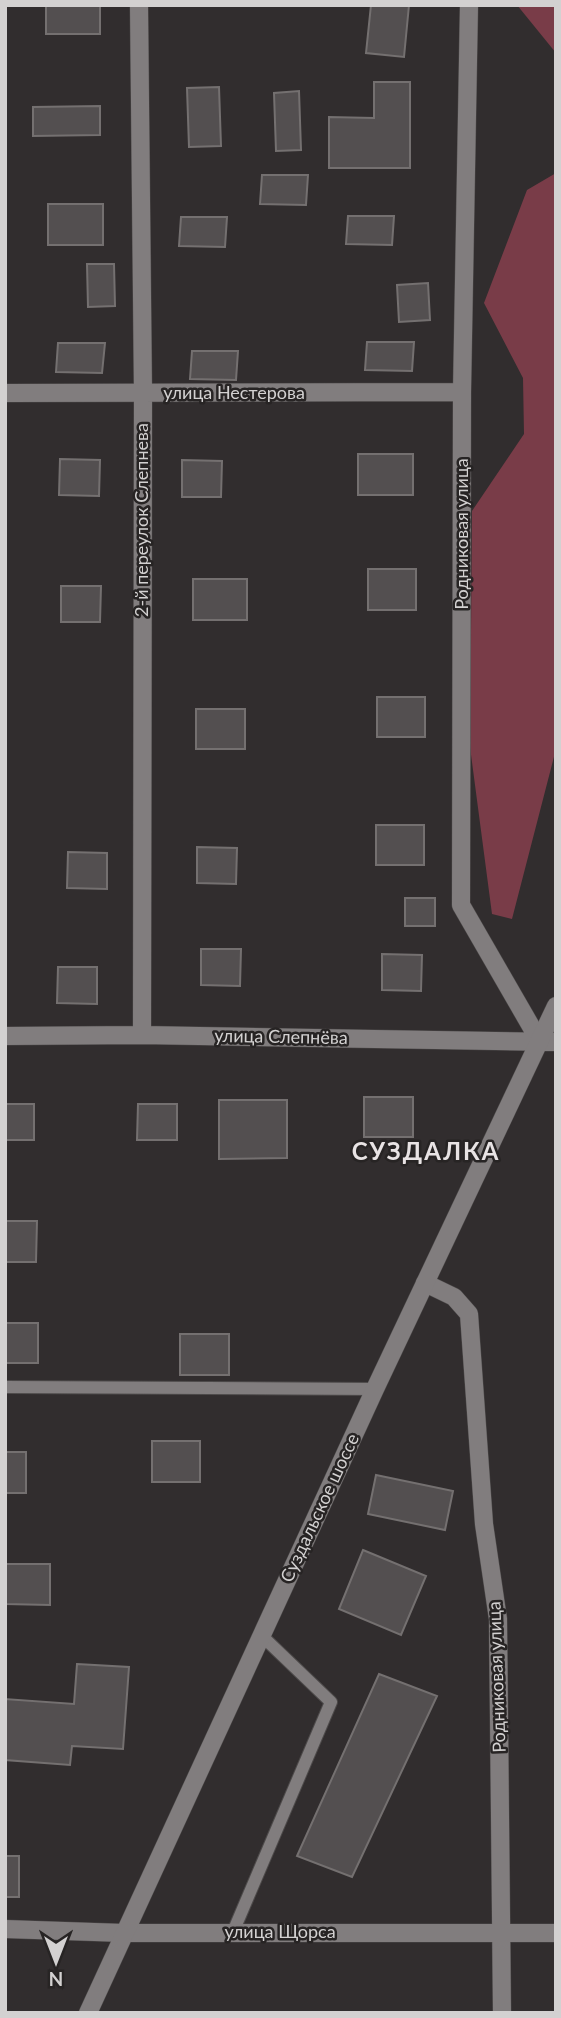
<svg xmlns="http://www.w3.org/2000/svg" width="561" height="2018" font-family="Lato,sans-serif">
<rect width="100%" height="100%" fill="#312d2e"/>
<path fill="#793c48" d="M 517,5 L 556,5 L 556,53 Z
M 556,173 L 556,749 L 512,919 L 492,914 L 470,747 L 472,511 L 524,434 L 523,378 L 484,303 L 527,190 Z"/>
<path fill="#534f50" stroke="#747070" stroke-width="2" d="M 46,5 L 100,5 L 100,34 L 46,34 Z
M 371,5 L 409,5 L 404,57 L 366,53 Z
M 374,82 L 410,82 L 410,168 L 329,168 L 329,117 L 374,118 Z
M 219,87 L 221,146 L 189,147 L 187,88 Z
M 299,91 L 301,150 L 276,151 L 274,93 Z
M 100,106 L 100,135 L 33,136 L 33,107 Z
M 262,175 L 308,175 L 306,205 L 260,204 Z
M 48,204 L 103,204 L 103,245 L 48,245 Z
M 348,216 L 394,216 L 392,245 L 346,244 Z
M 181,217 L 227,217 L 225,247 L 179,246 Z
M 87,264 L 114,264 L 115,306 L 88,307 Z
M 428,283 L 430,320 L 399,322 L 397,285 Z
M 367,342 L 414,342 L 412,371 L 365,370 Z
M 58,343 L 105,343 L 102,373 L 56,372 Z
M 192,351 L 238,351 L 236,380 L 190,379 Z
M 358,454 L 413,454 L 413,495 L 358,495 Z
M 60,459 L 100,460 L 99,496 L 59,495 Z
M 182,460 L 222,461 L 221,497 L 182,497 Z
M 368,569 L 416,569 L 416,610 L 368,610 Z
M 193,579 L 247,579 L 247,620 L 193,620 Z
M 61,586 L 101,586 L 100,622 L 61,622 Z
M 377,697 L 425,697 L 425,737 L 377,737 Z
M 196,709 L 245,709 L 245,749 L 196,749 Z
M 376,825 L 424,825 L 424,865 L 376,865 Z
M 197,847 L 237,848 L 236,884 L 197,883 Z
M 68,852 L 107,853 L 107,889 L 67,888 Z
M 405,898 L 435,898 L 435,926 L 405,926 Z
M 201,949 L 241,949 L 240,986 L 201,985 Z
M 382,954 L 422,955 L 421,991 L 382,990 Z
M 58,967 L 97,967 L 97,1004 L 57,1003 Z
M 364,1097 L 413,1097 L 413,1137 L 364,1137 Z
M 219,1100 L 287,1100 L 287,1158 L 219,1159 Z
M 5,1104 L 34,1104 L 34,1140 L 5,1140 Z
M 138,1104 L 177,1104 L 177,1140 L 137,1140 Z
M 5,1221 L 37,1221 L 36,1262 L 5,1262 Z
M 5,1323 L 38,1323 L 38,1363 L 5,1363 Z
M 180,1334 L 229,1334 L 229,1375 L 180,1375 Z
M 152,1441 L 200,1441 L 200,1482 L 152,1482 Z
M 5,1452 L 26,1452 L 26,1493 L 5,1493 Z
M 376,1475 L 453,1491 L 445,1530 L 368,1514 Z
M 363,1550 L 426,1576 L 401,1635 L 339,1609 Z
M 5,1564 L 50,1564 L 50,1605 L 5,1604 Z
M 77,1664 L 129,1667 L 123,1749 L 72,1746 L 70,1765 L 5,1760 L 5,1699 L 74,1704 Z
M 379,1674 L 437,1696 L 352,1877 L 297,1856 Z
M 5,1856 L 19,1856 L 19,1897 L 5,1897 Z"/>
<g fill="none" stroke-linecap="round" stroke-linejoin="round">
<defs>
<path id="service" d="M 5,1387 L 375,1389
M 233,1932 L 331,1702 L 261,1635"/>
<path id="minor" d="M 139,5 L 143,393 L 142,1035
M 469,5 L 462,392 L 461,905 L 540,1042
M 5,393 L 462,392
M 5,1036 L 142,1035 L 556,1042
M 425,1283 L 454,1297 L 469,1314 L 484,1524 L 498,1619 L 502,2013
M 5,1929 L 124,1933 L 556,1933"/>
<path id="secondary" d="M 88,2013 L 375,1389 L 556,1006"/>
</defs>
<use href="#service" stroke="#4d4a4a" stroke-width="14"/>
<use href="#minor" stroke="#4d4a4a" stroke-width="19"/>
<use href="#secondary" stroke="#4d4a4a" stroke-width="19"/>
<use href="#service" stroke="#817d7e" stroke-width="12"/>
<use href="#minor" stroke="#817d7e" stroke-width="18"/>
<use href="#secondary" stroke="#817d7e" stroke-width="18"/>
</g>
<g text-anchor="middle" stroke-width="5" stroke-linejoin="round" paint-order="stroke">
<g font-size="18" fill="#d3d1d1" stroke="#272424">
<text x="234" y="399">улица Нестерова</text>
<text transform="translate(142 520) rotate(-90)" y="6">2-й переулок Слепнева</text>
<text transform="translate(462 534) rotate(-90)" y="6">Родниковая улица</text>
<text transform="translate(281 1037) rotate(1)" y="6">улица Слепнёва</text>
<text transform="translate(320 1508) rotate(-65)" y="6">Суздальское шоссе</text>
<text transform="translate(497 1677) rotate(-92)" y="6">Родниковая улица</text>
<text x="280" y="1938">улица Щорса</text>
</g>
<g font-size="24" font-weight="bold" letter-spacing="2" fill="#e8e3e4" stroke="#272424">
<text x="426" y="1160">СУЗДАЛКА</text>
</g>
</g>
<rect width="561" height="2018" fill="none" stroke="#d3d1d1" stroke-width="14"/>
<g transform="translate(56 1962) rotate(180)" stroke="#272424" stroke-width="5" paint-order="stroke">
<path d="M0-5L12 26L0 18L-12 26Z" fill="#d3d1d1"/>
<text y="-10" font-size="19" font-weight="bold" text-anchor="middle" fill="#d3d1d1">N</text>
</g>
</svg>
